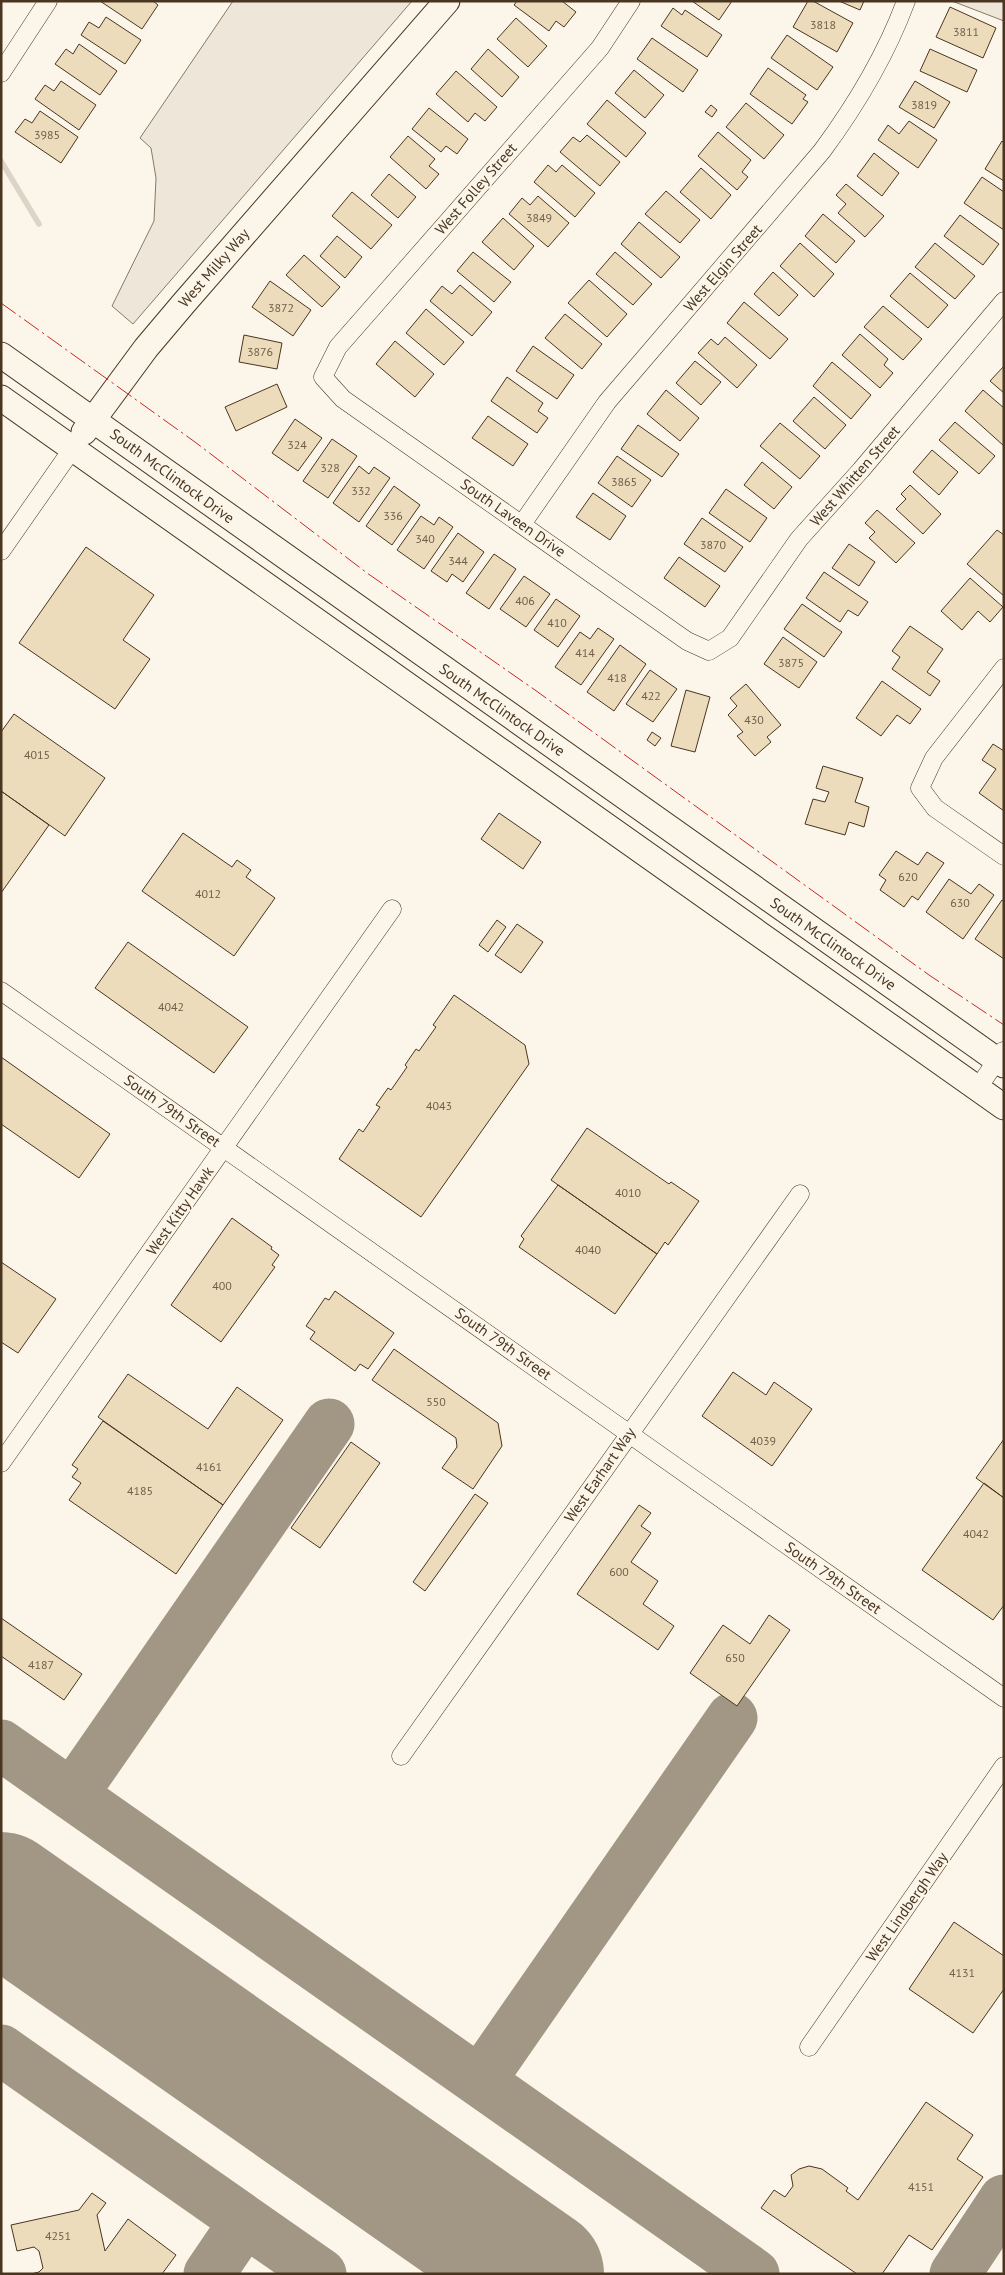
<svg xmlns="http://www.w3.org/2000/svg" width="1005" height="2275" font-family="'PT Sans',sans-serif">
<rect width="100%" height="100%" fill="#fbf6e9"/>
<path fill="#ede6d9" stroke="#887966" d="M 233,1 L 412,1 L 133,324 L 112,306 L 154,221 L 156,178 L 151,148 L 140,138 Z
M 952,1 L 1004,1 L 1004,21 Z"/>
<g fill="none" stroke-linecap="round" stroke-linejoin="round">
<path stroke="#dcd4c6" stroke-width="5.5" d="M 1,161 L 39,224"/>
<path stroke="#a29684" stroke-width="51" d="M 1,1745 L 754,2274
M 72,1795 L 329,1424
M 1,2050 L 321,2274
M 480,2081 L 732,1718
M 209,2274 L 245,2221
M 955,2274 L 1004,2200"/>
<path stroke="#a29684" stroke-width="130" d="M 1,1897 L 539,2274"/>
</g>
<path fill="#ecdcbc" stroke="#4a3520" d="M 100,1 L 153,1 L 158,5 L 142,29 Z
M 517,1 L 562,1 L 576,12 L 564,27 L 556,21 L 549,31 L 514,5 Z
M 692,1 L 732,1 L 719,20 Z
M 808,1 L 813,1 L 853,23 L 837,52 L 793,27 Z
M 839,1 L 864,1 L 860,10 Z
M 950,7 L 996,28 L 983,58 L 936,37 Z
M 673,8 L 682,15 L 685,10 L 722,35 L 707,57 L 661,26 Z
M 106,17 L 141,40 L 125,64 L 81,35 L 89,22 L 99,28 Z
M 516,18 L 547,46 L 528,67 L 497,39 Z
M 787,35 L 833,67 L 817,90 L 771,58 Z
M 652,38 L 698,70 L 683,92 L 637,59 Z
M 79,44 L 117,71 L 100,95 L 55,64 L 66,49 L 73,54 Z
M 488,49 L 519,77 L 502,97 L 471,69 Z
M 930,49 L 977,70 L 967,92 L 920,71 Z
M 768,68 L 806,95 L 803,99 L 808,102 L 792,124 L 750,94 Z
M 634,70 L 664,95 L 645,118 L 615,93 Z
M 456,71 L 497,107 L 485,121 L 475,113 L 468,122 L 436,94 Z
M 61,81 L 96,105 L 79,130 L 35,99 L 45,85 L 54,91 Z
M 915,81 L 950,102 L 934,128 L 899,107 Z
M 607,100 L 646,133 L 626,157 L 587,124 Z
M 746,103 L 784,135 L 764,159 L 726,127 Z
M 711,105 L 717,110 L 712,117 L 705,112 Z
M 429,108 L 468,139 L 457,154 L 446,146 L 441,152 L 412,129 Z
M 40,111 L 78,137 L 61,163 L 15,132 L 25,119 L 32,123 Z
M 909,121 L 937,140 L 918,168 L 878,140 L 888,125 L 899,134 Z
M 718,132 L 751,160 L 742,172 L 748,177 L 737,190 L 698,156 Z
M 587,135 L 620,162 L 600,186 L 560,152 L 573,137 L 580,142 Z
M 408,136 L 435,159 L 429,166 L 439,174 L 426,189 L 390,157 Z
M 1002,141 L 1004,143 L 1004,181 L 985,169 Z
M 874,153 L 899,173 L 882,196 L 857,176 Z
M 548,165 L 556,172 L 562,165 L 595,193 L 575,217 L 534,182 Z
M 701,168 L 731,195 L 711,219 L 680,192 Z
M 389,174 L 416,197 L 398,218 L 371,195 Z
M 982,177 L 1004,192 L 1004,230 L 964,203 Z
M 846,184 L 884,216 L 865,237 L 838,213 L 846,204 L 836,195 Z
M 666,191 L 700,220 L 680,243 L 645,214 Z
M 352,192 L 392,225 L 371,249 L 332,216 Z
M 538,196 L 569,223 L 548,247 L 509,214 L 522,198 L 530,205 Z
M 823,214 L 855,241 L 836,263 L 805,236 Z
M 960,215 L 999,244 L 983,265 L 944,236 Z
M 503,218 L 534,246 L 514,270 L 482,242 Z
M 639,222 L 680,257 L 661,278 L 621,244 Z
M 337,236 L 362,257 L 345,278 L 320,256 Z
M 800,243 L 834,274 L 814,297 L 780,266 Z
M 935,243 L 975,276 L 955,299 L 915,267 Z
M 473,252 L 511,282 L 494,302 L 457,271 Z
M 615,252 L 652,284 L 633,305 L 596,274 Z
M 304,255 L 340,287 L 322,307 L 286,275 Z
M 773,272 L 798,295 L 779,316 L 754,294 Z
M 910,273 L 948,305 L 928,328 L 890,296 Z
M 589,280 L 627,314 L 607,337 L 568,303 Z
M 270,281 L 311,310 L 293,336 L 252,307 Z
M 460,285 L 492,312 L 472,336 L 430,301 L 442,286 L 452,294 Z
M 744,302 L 788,339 L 770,359 L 727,323 Z
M 883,306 L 922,339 L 903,360 L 864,327 Z
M 426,309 L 464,342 L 444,365 L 406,333 Z
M 565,314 L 602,344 L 582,369 L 545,338 Z
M 860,334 L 888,359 L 884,365 L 893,373 L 880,388 L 842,355 Z
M 244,335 L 282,343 L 277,369 L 239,362 Z
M 725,337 L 757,365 L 737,388 L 698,353 L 711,339 L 718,345 Z
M 395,341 L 434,374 L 415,397 L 376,364 Z
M 533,346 L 574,375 L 557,399 L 516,371 Z
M 695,361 L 721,382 L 701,405 L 676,383 Z
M 832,362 L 871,395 L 851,419 L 813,386 Z
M 1004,366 L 1004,393 L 990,381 Z
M 507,377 L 543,403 L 538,411 L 548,418 L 537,433 L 491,401 Z
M 277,384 L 287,407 L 236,431 L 225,407 Z
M 666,390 L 699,418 L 680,441 L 647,414 Z
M 983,390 L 1004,408 L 1004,446 L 965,411 Z
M 814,397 L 846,425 L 825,449 L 793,421 Z
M 488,416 L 528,444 L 513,466 L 472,438 Z
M 295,419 L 322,438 L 298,471 L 272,453 Z
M 955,422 L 995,456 L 979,474 L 939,440 Z
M 780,423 L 820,456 L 800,479 L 760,446 Z
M 638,425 L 679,454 L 662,477 L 621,449 Z
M 332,439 L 357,456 L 328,498 L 303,481 Z
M 932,450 L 958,472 L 939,495 L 913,472 Z
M 617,456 L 651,480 L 632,507 L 598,483 Z
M 762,462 L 792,487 L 774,509 L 744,485 Z
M 359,466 L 369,474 L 374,467 L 390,478 L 359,522 L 333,503 Z
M 910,485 L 941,514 L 923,534 L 896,509 L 906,499 L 901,494 Z
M 394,486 L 420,505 L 392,545 L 366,526 Z
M 726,489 L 767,518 L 750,542 L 709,513 Z
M 593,493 L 626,516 L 610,540 L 576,517 Z
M 877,510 L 915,543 L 896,563 L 869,538 L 875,532 L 865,523 Z
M 421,516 L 434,525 L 439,517 L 453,527 L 424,569 L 397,550 Z
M 702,518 L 743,547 L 725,572 L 684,544 Z
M 997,530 L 1004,535 L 1004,596 L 967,564 Z
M 458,533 L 484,552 L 463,582 L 452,574 L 447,582 L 431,571 Z
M 849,544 L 875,562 L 859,586 L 832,568 Z
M 86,547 L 154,595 L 123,640 L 150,659 L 115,709 L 19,643 Z
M 494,554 L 516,569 L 489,609 L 466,593 Z
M 679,557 L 720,586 L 705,607 L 664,578 Z
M 824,572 L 868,602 L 858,616 L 848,610 L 840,622 L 806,598 Z
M 524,576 L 550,594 L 526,627 L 500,609 Z
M 970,578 L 1003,607 L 990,622 L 978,611 L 962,630 L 941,611 Z
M 556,599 L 580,616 L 558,647 L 534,630 Z
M 802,604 L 842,632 L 824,657 L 784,629 Z
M 910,626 L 943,649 L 927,672 L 940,681 L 930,696 L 892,669 L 900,657 L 892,651 Z
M 598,628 L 614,639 L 581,685 L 555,667 L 580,632 L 590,639 Z
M 783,637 L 817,662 L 799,688 L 764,664 Z
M 620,645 L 646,664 L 614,711 L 587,692 Z
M 650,670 L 677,689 L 653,722 L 626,704 Z
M 882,681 L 921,709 L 910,724 L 897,715 L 881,736 L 856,718 Z
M 746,684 L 781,725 L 767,737 L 771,742 L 755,756 L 737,736 L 743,732 L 728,715 L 737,706 L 730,698 Z
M 686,690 L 710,697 L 695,752 L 671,746 Z
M 14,714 L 105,778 L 65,836 L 1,791 L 1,732 Z
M 652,732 L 661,738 L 655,746 L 647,740 Z
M 993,744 L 1004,751 L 1004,811 L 979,793 L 996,769 L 982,760 Z
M 823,766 L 863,778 L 855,802 L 869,807 L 864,827 L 849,822 L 845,835 L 805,824 L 813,799 L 825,802 L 829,792 L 816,788 Z
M 1,791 L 49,825 L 1,893 Z
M 499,813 L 541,842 L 523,869 L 481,839 Z
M 183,833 L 232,867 L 237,860 L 251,870 L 246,877 L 275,898 L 234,956 L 142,891 Z
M 896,851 L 918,865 L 927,852 L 944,863 L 918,900 L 912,896 L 904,907 L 880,890 L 886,880 L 879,875 Z
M 949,879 L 971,894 L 979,884 L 994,895 L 963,939 L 926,912 Z
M 1002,900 L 1004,901 L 1004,959 L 975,939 Z
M 497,920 L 506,927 L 488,952 L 479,945 Z
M 517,924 L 543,942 L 521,973 L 495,955 Z
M 128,942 L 248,1027 L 214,1073 L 95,988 Z
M 454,995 L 525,1045 L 529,1064 L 421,1217 L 339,1159 L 359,1129 L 363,1132 L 380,1107 L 376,1105 L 388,1088 L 391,1090 L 407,1067 L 405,1065 L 416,1049 L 419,1051 L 436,1027 L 433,1025 Z
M 1,1057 L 110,1134 L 79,1178 L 1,1124 Z
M 587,1128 L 669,1184 L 671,1182 L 699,1201 L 668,1245 L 665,1242 L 657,1254 L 551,1180 Z
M 558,1185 L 657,1254 L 615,1314 L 519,1247 L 524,1239 L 521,1236 Z
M 232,1218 L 272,1247 L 271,1249 L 279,1255 L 272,1265 L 275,1267 L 221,1342 L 171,1305 Z
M 1,1262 L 56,1299 L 18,1353 L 1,1342 Z
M 335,1291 L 394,1333 L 368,1369 L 360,1364 L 355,1371 L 310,1339 L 315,1332 L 306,1326 L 325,1298 L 329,1300 Z
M 394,1349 L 498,1423 L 502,1446 L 473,1489 L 442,1468 L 457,1447 L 456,1438 L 372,1380 Z
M 733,1372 L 766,1395 L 774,1382 L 812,1409 L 772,1466 L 702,1416 Z
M 128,1374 L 208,1429 L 237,1387 L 283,1420 L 223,1505 L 98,1417 Z
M 103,1421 L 223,1505 L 176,1574 L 69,1500 L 81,1483 L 72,1477 L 78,1469 L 72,1465 Z
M 1004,1439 L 1004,1498 L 976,1478 Z
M 351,1442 L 380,1463 L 320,1548 L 291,1528 Z
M 984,1483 L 1004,1498 L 1004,1605 L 993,1620 L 922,1570 Z
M 475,1494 L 488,1503 L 425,1591 L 413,1582 Z
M 639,1505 L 651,1513 L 641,1526 L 651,1533 L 631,1562 L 658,1581 L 643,1604 L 674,1626 L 658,1650 L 577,1594 Z
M 769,1615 L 790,1630 L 737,1706 L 690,1673 L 723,1625 L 750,1644 Z
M 1,1618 L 82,1674 L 64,1700 L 1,1656 Z
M 954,1922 L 1004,1956 L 1004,1989 L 973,2033 L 909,1989 Z
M 926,2102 L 973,2135 L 957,2159 L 983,2177 L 932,2250 L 909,2235 L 882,2274 L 857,2274 L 761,2208 L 774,2190 L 785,2197 L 793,2186 L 791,2175 L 799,2169 L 809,2166 L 822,2169 L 848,2188 L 846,2191 L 858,2200 Z
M 92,2193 L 106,2203 L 97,2215 L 105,2251 L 128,2219 L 176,2255 L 162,2274 L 31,2274 L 39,2272 L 43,2268 L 39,2251 L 34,2247 L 17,2251 L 11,2225 L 79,2210 Z"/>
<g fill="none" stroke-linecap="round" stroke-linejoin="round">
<defs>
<path id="street" d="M 631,1 L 600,48 L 338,347 L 323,377 L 343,399 L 687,641 L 709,651 L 730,638 L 799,539 L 861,470 L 1004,301
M 1,73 L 48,1
M 522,524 L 607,402 L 822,151 C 856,105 886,55 906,1
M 1,551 L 73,448
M 1004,668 L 934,758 L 920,788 L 935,808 L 1004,856
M 1,991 L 1004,1698
M 978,1088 L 1003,1051
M 1,1463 L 392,909
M 401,1756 L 800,1194
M 809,2047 L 1004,1766"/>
<path id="secondary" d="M 1,355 L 1004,1065
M 1,398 L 1004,1107
M 84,432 L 146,348 L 184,303 L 447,1"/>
</defs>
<use href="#street" stroke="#4a3520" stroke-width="19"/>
<use href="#secondary" stroke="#4a3520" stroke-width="27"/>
<use href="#street" stroke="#fbf6e9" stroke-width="18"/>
<use href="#secondary" stroke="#fbf6e9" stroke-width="25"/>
<path stroke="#c62828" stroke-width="1" stroke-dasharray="18 4 2.5 4" stroke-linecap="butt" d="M 1,303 L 195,442 L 367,573 L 535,690 L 929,975 L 1004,1025"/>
</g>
<g text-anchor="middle" stroke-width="4" stroke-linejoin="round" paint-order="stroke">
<g font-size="12" fill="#725f47">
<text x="823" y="29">3818</text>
<text x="966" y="36">3811</text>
<text x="924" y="109">3819</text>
<text x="47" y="139">3985</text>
<text x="539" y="222">3849</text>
<text x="281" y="312">3872</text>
<text x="260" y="356">3876</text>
<text x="297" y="449">324</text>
<text x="330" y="472">328</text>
<text x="624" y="486">3865</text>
<text x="361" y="495">332</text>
<text x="393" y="520">336</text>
<text x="425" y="543">340</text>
<text x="713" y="549">3870</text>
<text x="458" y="565">344</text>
<text x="525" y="605">406</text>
<text x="557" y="627">410</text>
<text x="585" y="657">414</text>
<text x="791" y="667">3875</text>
<text x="617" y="682">418</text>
<text x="651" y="700">422</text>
<text x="754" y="724">430</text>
<text x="37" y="759">4015</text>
<text x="908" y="881">620</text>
<text x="208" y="898">4012</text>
<text x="960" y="907">630</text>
<text x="171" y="1011">4042</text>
<text x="439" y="1110">4043</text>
<text x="628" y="1197">4010</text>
<text x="588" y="1254">4040</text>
<text x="222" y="1290">400</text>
<text x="436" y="1406">550</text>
<text x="763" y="1445">4039</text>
<text x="209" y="1471">4161</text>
<text x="140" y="1495">4185</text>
<text x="976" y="1538">4042</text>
<text x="619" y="1576">600</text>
<text x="735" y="1662">650</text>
<text x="41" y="1669">4187</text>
<text x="962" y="1977">4131</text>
<text x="921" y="2191">4151</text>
<text x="58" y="2240">4251</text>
</g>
<g font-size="15" fill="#4a3520" stroke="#fbf6e9">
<text transform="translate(476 189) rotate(-49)" y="5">West Folley Street</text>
<text transform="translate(214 268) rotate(-49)" y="5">West Milky Way</text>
<text transform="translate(723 268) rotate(-49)" y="5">West Elgin Street</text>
<text transform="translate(172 476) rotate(36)" y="5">South McClintock Drive</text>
<text transform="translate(855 476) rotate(-49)" y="5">West Whitten Street</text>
<text transform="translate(513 518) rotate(35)" y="5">South Laveen Drive</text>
<text transform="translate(502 710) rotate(35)" y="5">South McClintock Drive</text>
<text transform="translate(833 944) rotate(35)" y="5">South McClintock Drive</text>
<text transform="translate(172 1111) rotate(35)" y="5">South 79th Street</text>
<text transform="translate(180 1211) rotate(-55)" y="5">West Kitty Hawk</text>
<text transform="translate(503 1344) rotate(35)" y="5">South 79th Street</text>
<text transform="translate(600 1475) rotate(-55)" y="5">West Earhart Way</text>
<text transform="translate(833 1578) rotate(35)" y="5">South 79th Street</text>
<text transform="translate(907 1907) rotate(-55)" y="5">West Lindbergh Way</text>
</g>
</g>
<rect width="1005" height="2275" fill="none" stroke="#4a3520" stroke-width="5"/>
</svg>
